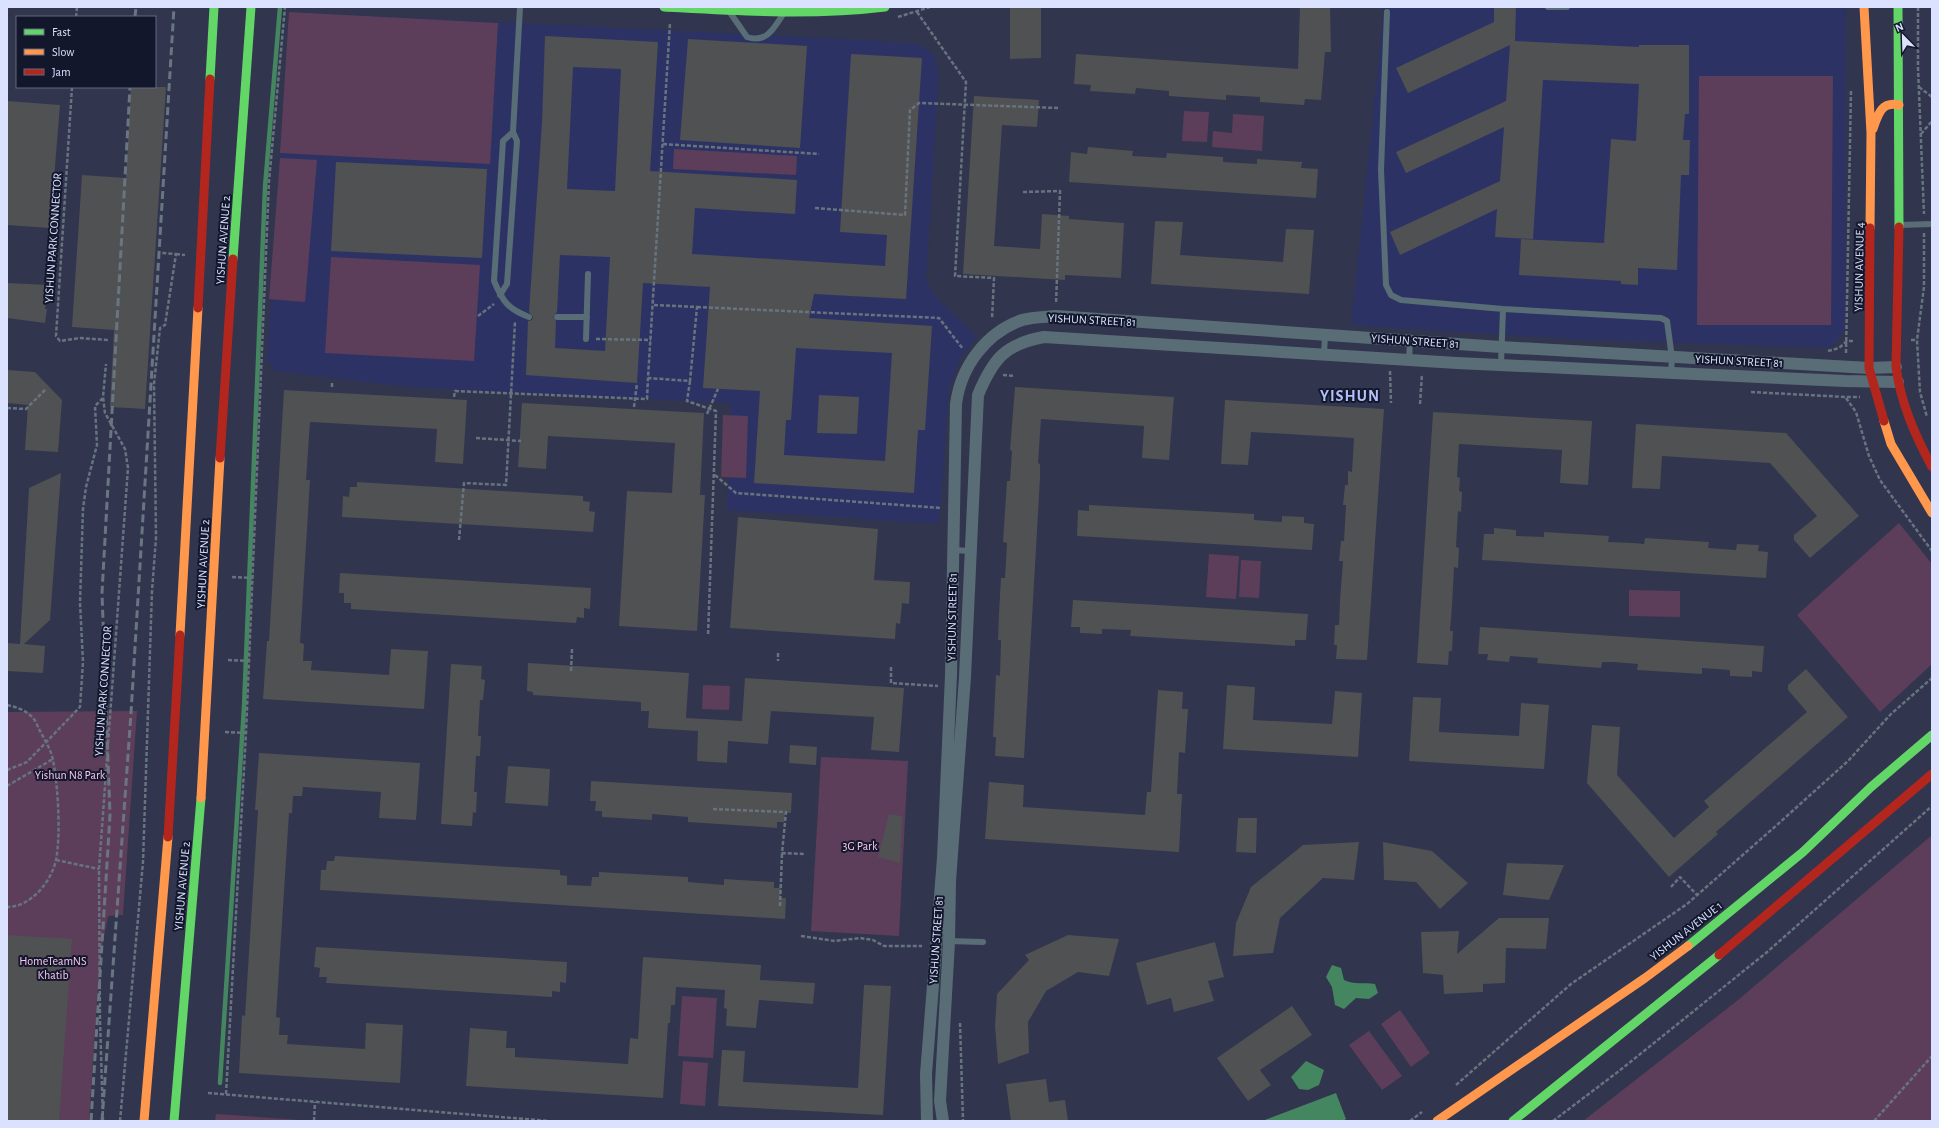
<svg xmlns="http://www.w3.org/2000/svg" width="1939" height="1128" font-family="'Alegreya Sans',sans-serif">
<rect width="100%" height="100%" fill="#31354e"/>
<path fill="#2c3364" d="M 1384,7 L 1846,7 L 1845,330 L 1831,348 L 1586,340 L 1351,325 Z
M 289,12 L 867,40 L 915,44 L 928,49 L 934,56 L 939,73 L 926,280 L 935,296 L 977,337 L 961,357 L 949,388 L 939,524 L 727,510 L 731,403 L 408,387 L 275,371 L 267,360 Z"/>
<path fill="#5c3e5a" d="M 289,12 L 498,23 L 490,164 L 280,153 Z
M 1699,76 L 1833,76 L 1831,325 L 1697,325 Z
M 1184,111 L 1209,112 L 1207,142 L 1182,141 Z
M 1233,114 L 1264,116 L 1262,151 L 1212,147 L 1213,131 L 1232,133 Z
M 674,149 L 797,156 L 796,175 L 673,169 Z
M 280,158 L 317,160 L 305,302 L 269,299 Z
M 331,257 L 480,265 L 474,361 L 325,353 Z
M 723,415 L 748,416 L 746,478 L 721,477 Z
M 1899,523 L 1932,564 L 1932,664 L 1880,712 L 1797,615 Z
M 1209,554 L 1239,556 L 1236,599 L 1206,597 Z
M 1241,560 L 1261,561 L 1259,598 L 1239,597 Z
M 1629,590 L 1680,591 L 1680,617 L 1629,616 Z
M 703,685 L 730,686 L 729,710 L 702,709 Z
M 137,711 L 123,915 L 108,916 L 100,957 L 89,1121 L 7,1121 L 7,712 Z
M 821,757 L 908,761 L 899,936 L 811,931 Z
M 1932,835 L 1932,1121 L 1583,1121 L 1738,1000 Z
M 682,996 L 717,998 L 713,1058 L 678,1056 Z
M 1400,1010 L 1430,1053 L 1411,1067 L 1381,1024 Z
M 1369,1031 L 1402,1076 L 1382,1090 L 1349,1045 Z
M 683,1061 L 708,1063 L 705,1106 L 680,1104 Z
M 216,1114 L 314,1121 L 215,1121 Z"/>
<path fill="#44865f" d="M 1332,965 L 1341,968 L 1344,980 C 1354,985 1364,982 1375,984 L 1378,993 L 1369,999 L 1356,998 L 1344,1009 L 1335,1005 L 1332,987 L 1326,977 Z
M 1306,1061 L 1324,1070 L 1319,1085 L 1308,1090 L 1299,1089 L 1291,1077 Z
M 1336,1093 L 1346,1119 L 1343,1121 L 1262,1121 Z"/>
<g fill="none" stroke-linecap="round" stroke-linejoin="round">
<path stroke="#44865f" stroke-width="4.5" d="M 220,1083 L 244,707 L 265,187 L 280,7"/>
</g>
<path fill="#505153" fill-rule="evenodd" d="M 1010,7 L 1041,8 L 1041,58 L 1010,59 Z
M 1300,7 L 1330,7 L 1331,52 L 1325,52 L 1321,100 L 1305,99 L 1304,105 L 1260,102 L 1260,97 L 1226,95 L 1226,100 L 1169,96 L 1169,91 L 1136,88 L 1135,94 L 1090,91 L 1091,85 L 1074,84 L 1076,54 L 1298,69 Z
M 1494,7 L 1516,7 L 1515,41 L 1639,47 L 1639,45 L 1689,45 L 1689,114 L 1685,114 L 1683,140 L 1690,140 L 1689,175 L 1681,175 L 1677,270 L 1638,268 L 1638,285 L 1621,284 L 1621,281 L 1519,275 L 1521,239 L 1604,243 L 1611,139 L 1636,141 L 1639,84 L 1543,80 L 1533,239 L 1495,237 L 1497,209 L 1400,255 L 1390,232 L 1500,181 L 1504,127 L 1406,173 L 1396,152 L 1506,101 L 1510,45 L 1408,93 L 1396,68 L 1494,22 Z
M 545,36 L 658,42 L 650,171 L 797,180 L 795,214 L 695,208 L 692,254 L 885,266 L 887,235 L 840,232 L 851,54 L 922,58 L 906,299 L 814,294 L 809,318 L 932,326 L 925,430 L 918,430 L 914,493 L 754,483 L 760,391 L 703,388 L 710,287 L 643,283 L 637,383 L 526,375 L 528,321 L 532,320 L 533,317 L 529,312 L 542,123 ZM 573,67 L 621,69 L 615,191 L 567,189 ZM 560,255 L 610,257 L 605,351 L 555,348 L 556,321 L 553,317 L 557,312 ZM 796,348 L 892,353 L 885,461 L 784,455 L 786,420 L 791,420 Z
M 688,39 L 807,46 L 800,148 L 680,140 Z
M 131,87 L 166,87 L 145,409 L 110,407 L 114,330 L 72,327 L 82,175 L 126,178 Z
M 974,96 L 1039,100 L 1037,127 L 1002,125 L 994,246 L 1040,249 L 1042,214 L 1069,216 L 1069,219 L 1124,223 L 1121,278 L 1065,275 L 1065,280 L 963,274 Z
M 7,101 L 60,105 L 50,228 L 7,225 Z
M 1088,147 L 1133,151 L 1132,156 L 1166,158 L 1167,153 L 1223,157 L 1223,162 L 1257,164 L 1257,159 L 1302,162 L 1301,168 L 1318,169 L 1316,198 L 1069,182 L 1071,152 L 1087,154 Z
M 336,162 L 487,169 L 482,258 L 331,251 Z
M 1155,221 L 1183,222 L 1180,255 L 1283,262 L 1286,229 L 1314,230 L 1309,294 L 1151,284 Z
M 7,283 L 48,285 L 45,309 L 47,309 L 45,323 L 7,318 Z
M 7,370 L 35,372 L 62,400 L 58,452 L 25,450 L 28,405 L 7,403 Z
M 1015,387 L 1174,397 L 1169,460 L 1142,458 L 1144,426 L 1041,419 L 1038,463 L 1040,464 L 1040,478 L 1024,758 L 995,756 L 996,737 L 993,737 L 996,675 L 1000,676 L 1001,640 L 998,640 L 999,613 L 1001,578 L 1005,578 L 1007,543 L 1003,542 L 1007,481 L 1010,481 L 1012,451 L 1010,450 Z
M 284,390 L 467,400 L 463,464 L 435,462 L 437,429 L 310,422 L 306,480 L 310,480 L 300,643 L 304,644 L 303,661 L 312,661 L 311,670 L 389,675 L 391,649 L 428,651 L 424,709 L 263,699 L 267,641 L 269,641 Z
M 819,395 L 859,397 L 857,434 L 817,433 Z
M 1225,400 L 1384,409 L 1367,660 L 1336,659 L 1337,645 L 1334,645 L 1335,625 L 1339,625 L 1340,600 L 1343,561 L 1339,561 L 1341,541 L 1344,541 L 1346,505 L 1343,505 L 1345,485 L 1348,485 L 1348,471 L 1352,472 L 1354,438 L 1251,432 L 1248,465 L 1221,464 Z
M 522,403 L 704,413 L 700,495 L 705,495 L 697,631 L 619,626 L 627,491 L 672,493 L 675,443 L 548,436 L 546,469 L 518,467 Z
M 1433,412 L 1592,421 L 1588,485 L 1560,483 L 1562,450 L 1459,444 L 1457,477 L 1460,478 L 1459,491 L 1462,492 L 1461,512 L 1458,511 L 1456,547 L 1459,548 L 1458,568 L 1454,567 L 1452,606 L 1450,631 L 1453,631 L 1452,651 L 1449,651 L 1448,665 L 1417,663 Z
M 1636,424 L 1786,433 L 1859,516 L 1810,558 L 1794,540 L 1794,535 L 1817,516 L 1770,463 L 1662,456 L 1660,489 L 1632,488 Z
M 61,473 L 50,620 L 24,644 L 45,646 L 43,673 L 7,671 L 7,643 L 20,644 L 29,488 Z
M 357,482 L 583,496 L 583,501 L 590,502 L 589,511 L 595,512 L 593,532 L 342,517 L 343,496 L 349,497 L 350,487 L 357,487 Z
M 1089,505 L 1254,514 L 1254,520 L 1282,522 L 1282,516 L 1304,517 L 1304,523 L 1314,524 L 1312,550 L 1077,536 L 1078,510 L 1089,511 Z
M 738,517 L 878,529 L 874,580 L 910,582 L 909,604 L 902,603 L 900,624 L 896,623 L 895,639 L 730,628 Z
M 1494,528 L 1516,530 L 1516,536 L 1544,537 L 1544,532 L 1609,536 L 1608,542 L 1633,543 L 1644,544 L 1645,538 L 1709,542 L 1708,548 L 1736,550 L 1737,544 L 1759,545 L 1758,551 L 1768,552 L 1766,578 L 1482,560 L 1484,534 L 1494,534 Z
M 340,573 L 591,588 L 590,609 L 584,608 L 584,618 L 577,617 L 576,623 L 351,609 L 351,603 L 344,603 L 344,593 L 339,593 Z
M 1073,600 L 1308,614 L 1306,640 L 1295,640 L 1295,646 L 1130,636 L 1131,630 L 1102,629 L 1102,634 L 1080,633 L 1080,627 L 1071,627 Z
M 1480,627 L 1764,646 L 1762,672 L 1752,671 L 1752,677 L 1730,676 L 1730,670 L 1702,668 L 1702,674 L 1637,670 L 1638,664 L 1613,662 L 1602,662 L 1601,668 L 1537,663 L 1538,658 L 1510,656 L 1509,662 L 1487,660 L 1488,654 L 1478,654 Z
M 528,663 L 689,673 L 686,718 L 742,721 L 745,678 L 904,688 L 899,752 L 871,750 L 874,717 L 771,711 L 768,744 L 728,741 L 727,763 L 697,761 L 698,731 L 648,728 L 649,711 L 641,711 L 641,702 L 533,695 L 533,692 L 527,691 Z
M 451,664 L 482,666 L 481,679 L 485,680 L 483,700 L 480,700 L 478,736 L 481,736 L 480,756 L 476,756 L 474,792 L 477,792 L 476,813 L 473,812 L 472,826 L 441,824 Z
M 1806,669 L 1848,717 L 1716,832 L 1718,834 L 1669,877 L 1587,783 L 1592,725 L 1620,727 L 1617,775 L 1674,838 L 1709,807 L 1704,801 L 1807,712 L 1788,690 L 1788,685 Z
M 1227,685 L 1255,687 L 1253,720 L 1332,724 L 1335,691 L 1362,693 L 1358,757 L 1223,749 Z
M 1158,690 L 1183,692 L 1182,709 L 1188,709 L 1185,753 L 1179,752 L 1177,794 L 1182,794 L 1179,852 L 985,839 L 989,782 L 1024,785 L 1023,807 L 1145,815 L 1147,792 L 1151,792 Z
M 1413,697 L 1441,698 L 1439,732 L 1519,736 L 1521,703 L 1549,705 L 1544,769 L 1409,761 Z
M 790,745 L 817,747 L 816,765 L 789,763 Z
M 259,753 L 420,763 L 416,820 L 379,818 L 381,792 L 303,787 L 302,796 L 293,796 L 292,813 L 289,813 L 276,1017 L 280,1018 L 279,1035 L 288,1035 L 287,1044 L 365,1049 L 366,1023 L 403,1025 L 400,1083 L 239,1073 L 242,1015 L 245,1016 L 258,810 L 255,810 Z
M 508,766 L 550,769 L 548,806 L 505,803 Z
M 591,781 L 792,793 L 791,813 L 785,813 L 784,822 L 777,822 L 777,828 L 688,822 L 688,817 L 652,814 L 652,820 L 602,817 L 602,811 L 595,811 L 596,801 L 590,801 Z
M 889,814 L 902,816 L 900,863 L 878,857 Z
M 1238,818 L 1257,818 L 1256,853 L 1236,852 Z
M 1359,842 L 1354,880 L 1323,878 L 1280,918 L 1273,953 L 1233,956 L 1236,923 L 1251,887 L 1303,845 Z
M 1383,842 L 1432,851 L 1468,883 L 1440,909 L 1416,882 L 1384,880 Z
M 335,856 L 560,870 L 560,875 L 567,876 L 567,885 L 591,886 L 592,877 L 599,877 L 599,872 L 688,877 L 688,882 L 724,885 L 724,879 L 774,882 L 774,888 L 781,888 L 780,898 L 786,898 L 785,919 L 320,890 L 321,870 L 326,870 L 327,861 L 334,861 Z
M 1507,863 L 1564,865 L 1549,900 L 1503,895 Z
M 1499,918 L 1549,918 L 1546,949 L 1506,948 L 1505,983 L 1483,984 L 1483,992 L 1444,994 L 1443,975 L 1423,973 L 1421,932 L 1459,931 L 1457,954 Z
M 7,935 L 72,939 L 59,1121 L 7,1121 Z
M 1068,935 L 1119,939 L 1109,976 L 1078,972 L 1046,991 L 1028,1022 L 1029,1053 L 998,1064 L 995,1026 L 997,994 L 1029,960 L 1025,955 Z
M 1215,942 L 1224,977 L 1208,981 L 1214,1001 L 1174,1012 L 1171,998 L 1147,1005 L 1136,963 Z
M 316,947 L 567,962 L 566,983 L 560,982 L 560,992 L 552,991 L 552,997 L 326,983 L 327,977 L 319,977 L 320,968 L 314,967 Z
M 643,957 L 761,965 L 760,980 L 815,983 L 813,1004 L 759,1000 L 756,1028 L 726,1026 L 727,1009 L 724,1008 L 725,990 L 676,987 L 675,1005 L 671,1005 L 670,1023 L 668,1023 L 663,1098 L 466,1086 L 470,1028 L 507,1031 L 506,1048 L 515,1048 L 515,1057 L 628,1064 L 630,1038 L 638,1039 Z
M 864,985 L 891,986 L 883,1115 L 718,1106 L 722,1050 L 745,1051 L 743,1082 L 858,1088 Z
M 1292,1006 L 1312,1035 L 1260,1070 L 1271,1085 L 1248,1101 L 1217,1058 Z
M 1046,1079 L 1049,1102 L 1065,1100 L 1068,1121 L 1011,1121 L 1006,1084 Z"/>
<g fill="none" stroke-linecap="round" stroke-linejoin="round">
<path stroke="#67747f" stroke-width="2.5" stroke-dasharray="4 2" stroke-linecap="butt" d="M 1918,7 L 1918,68 L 1924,214
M 917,12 L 966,82 L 955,276 L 994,278 L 992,319
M 76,17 L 77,7
M 898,17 L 930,7
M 72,87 L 56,336 L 60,341 L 80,338 L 108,340
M 1919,87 L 1932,97
M 1921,134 L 1932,121
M 663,144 L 819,154
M 1023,192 L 1060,191 L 1056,304
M 815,208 L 905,215 L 910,110 L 919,103 L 1058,108
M 1924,233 L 1924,287 L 1917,340 L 1920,392 L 1927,417
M 176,254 L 185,255
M 654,305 L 697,307 L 690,381 L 648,378 L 670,23
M 697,307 L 939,318 L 963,349
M 478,316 L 494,304
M 596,339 L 651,340
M 1911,340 L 1917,340
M 1828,351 L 1839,348 L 1847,341 L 1854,341
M 1846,353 L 1851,90
M 1390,371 L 1391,403
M 1003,375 L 1015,376
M 690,381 L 687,401 L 716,411 L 708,636
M 332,387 L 332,381
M 1751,392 L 1846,397 L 1860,397
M 454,397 L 455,391 L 647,399 L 648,378
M 1846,398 L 1856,412 L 1869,456 L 1880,480 L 1932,551
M 1420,404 L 1422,374
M 634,407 L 637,383
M 7,408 L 26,409 L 46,389
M 707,414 L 718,389
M 476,438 L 521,441
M 715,475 L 736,493 L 941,508
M 459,540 L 464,483 L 506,485 L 515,322
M 232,577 L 253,578
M 778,653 L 778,661
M 228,660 L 249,661
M 891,667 L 891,683 L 938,686
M 571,671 L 572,649
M 7,705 C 16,707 25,710 31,716 C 35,719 37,725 39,729 C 44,739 51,749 53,760 C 58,786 61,834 56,860 C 51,882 31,907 7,907
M 225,732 L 247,733
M 7,770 L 27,762 L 80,707 L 83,662 L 80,603 L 83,509 L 86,487 L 97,445 L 95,406 L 103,398
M 7,786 L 53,759
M 713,809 L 786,812 L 782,853 L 805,854
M 56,860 L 99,869
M 1671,887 L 1680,877 L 1697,895
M 780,906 L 782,853
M 801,936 L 835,941 L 860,938 L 873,940 L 884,946 L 922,946
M 960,1023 L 963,1121
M 1456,1085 L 1571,984 L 1687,904 L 1778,824 L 1848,761 L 1891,714 L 1932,678
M 208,1093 L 549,1121
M 226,1094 L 246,733 L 269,181 L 285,7
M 103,1121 L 100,1019 L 99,869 L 128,468 L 125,449 L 105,413 L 103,397 L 106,364
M 120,1121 L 143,862 L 152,591 L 156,538 L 154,384 L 160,328 L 165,325 L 176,254 L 162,253
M 314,1121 L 315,1102
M 1410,1121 L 1422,1112
M 1553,1121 L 1619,1071 L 1766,953 L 1932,806
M 1874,1121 L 1932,1056"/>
<path stroke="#596d76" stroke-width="6" d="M 1548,7 L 1567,7
M 1387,12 L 1381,170 L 1386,285 L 1391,295 L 1401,300 L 1503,309 L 1661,318 L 1667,321 L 1672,358 L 1671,373
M 731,14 L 747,37 C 766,43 773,30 782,16
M 513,132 L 503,141 L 494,281 C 503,302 508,309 529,317
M 1900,225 L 1932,224
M 500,295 L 507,284 L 517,141 L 513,132 L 520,7
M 557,317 L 587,317
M 586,339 L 588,274
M 1324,355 L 1325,335
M 1409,360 L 1410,341
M 1501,365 L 1503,309
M 953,550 L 970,551
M 947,941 L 983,942"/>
<path stroke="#596d76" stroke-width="12" d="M 927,1121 L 926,1074 L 943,858 L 951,675 L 956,404 C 961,366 986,333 1022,320 C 1032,317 1046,317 1056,316 L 1501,347 L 1869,368 L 1896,367
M 943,1121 L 940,1101 L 949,942 L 950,881 L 965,677 L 978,395 C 993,359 1005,344 1044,337 L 1457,363 L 1845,381 L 1898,382"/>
<path stroke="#63d668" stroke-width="9" d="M 664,7 C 738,11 811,16 885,7
M 1898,7 L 1899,227
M 210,79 L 214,7
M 233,259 L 251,7
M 1688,946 L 1803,852 L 1871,787 L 1932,735
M 174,1121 L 201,798
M 1513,1121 L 1719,955"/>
<path stroke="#ff974d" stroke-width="9" d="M 1864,7 L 1871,133 L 1870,228
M 1873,129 C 1878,115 1881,101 1899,105
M 1884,421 L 1891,444 L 1932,513
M 180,635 L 198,308
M 201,798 L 220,458
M 144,1121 L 168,837
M 1437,1121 L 1645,978 L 1688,946"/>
<path stroke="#b3261e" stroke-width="9" d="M 1899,227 L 1896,367 C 1901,404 1915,435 1932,467
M 1870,228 L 1869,368 L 1884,421
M 198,308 L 210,79
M 220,458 L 233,259
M 168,837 L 180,635
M 1719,955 L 1932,774"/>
<path stroke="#697682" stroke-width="3" stroke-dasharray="8 4" stroke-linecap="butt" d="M 135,17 L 136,7
M 91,1121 L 110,815 L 102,593 L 130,87
M 102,1121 L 131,713 L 174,7"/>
</g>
<g text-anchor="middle" stroke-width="4" stroke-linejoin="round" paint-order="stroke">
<g font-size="12" fill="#dae2ff" stroke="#13172c">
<text transform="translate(53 238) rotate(-86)" y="4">YISHUN PARK CONNECTOR</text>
<text transform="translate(223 240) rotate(-86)" y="4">YISHUN AVENUE 2</text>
<text transform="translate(1859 267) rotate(-89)" y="4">YISHUN AVENUE 4</text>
<text transform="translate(1092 320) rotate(3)" y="4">YISHUN STREET 81</text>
<text transform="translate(1415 341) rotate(4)" y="4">YISHUN STREET 81</text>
<text transform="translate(1739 361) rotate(3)" y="4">YISHUN STREET 81</text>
<text transform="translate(203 564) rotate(-87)" y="4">YISHUN AVENUE 2</text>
<text transform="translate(952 617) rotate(-89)" y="4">YISHUN STREET 81</text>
<text transform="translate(103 691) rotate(-86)" y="4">YISHUN PARK CONNECTOR</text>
<text transform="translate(182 886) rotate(-85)" y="4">YISHUN AVENUE 2</text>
<text transform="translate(1686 931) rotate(-38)" y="4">YISHUN AVENUE 1</text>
<text transform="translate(936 940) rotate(-86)" y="4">YISHUN STREET 81</text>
</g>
<g font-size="12" fill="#fac6ee" stroke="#13172c">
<text x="70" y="779">Yishun N8 Park</text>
<text x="860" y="850">3G Park</text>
<text x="53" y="965">HomeTeamNS<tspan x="53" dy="14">Khatib</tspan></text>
</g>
<g font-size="16" font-weight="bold" letter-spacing="1" fill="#b2bff9" stroke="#13172c">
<text x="1350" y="401">YISHUN</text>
</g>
</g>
<rect width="1939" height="1128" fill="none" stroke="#dae2ff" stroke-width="16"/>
<rect x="16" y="16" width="140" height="72" fill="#13172c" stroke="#636880"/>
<rect x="24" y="29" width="20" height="6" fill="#63d668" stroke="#636880"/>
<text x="52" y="36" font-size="12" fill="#dae2ff">Fast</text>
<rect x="24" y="49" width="20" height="6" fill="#ff974d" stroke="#636880"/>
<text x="52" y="56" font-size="12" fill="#dae2ff">Slow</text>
<rect x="24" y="69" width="20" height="6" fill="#b3261e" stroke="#636880"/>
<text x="52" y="76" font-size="12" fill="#dae2ff">Jam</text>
<g transform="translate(1903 36) rotate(337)" stroke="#13172c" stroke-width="3" paint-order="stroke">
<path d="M0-3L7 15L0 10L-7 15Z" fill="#dae2ff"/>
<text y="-6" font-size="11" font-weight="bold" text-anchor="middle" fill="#dae2ff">N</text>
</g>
</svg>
